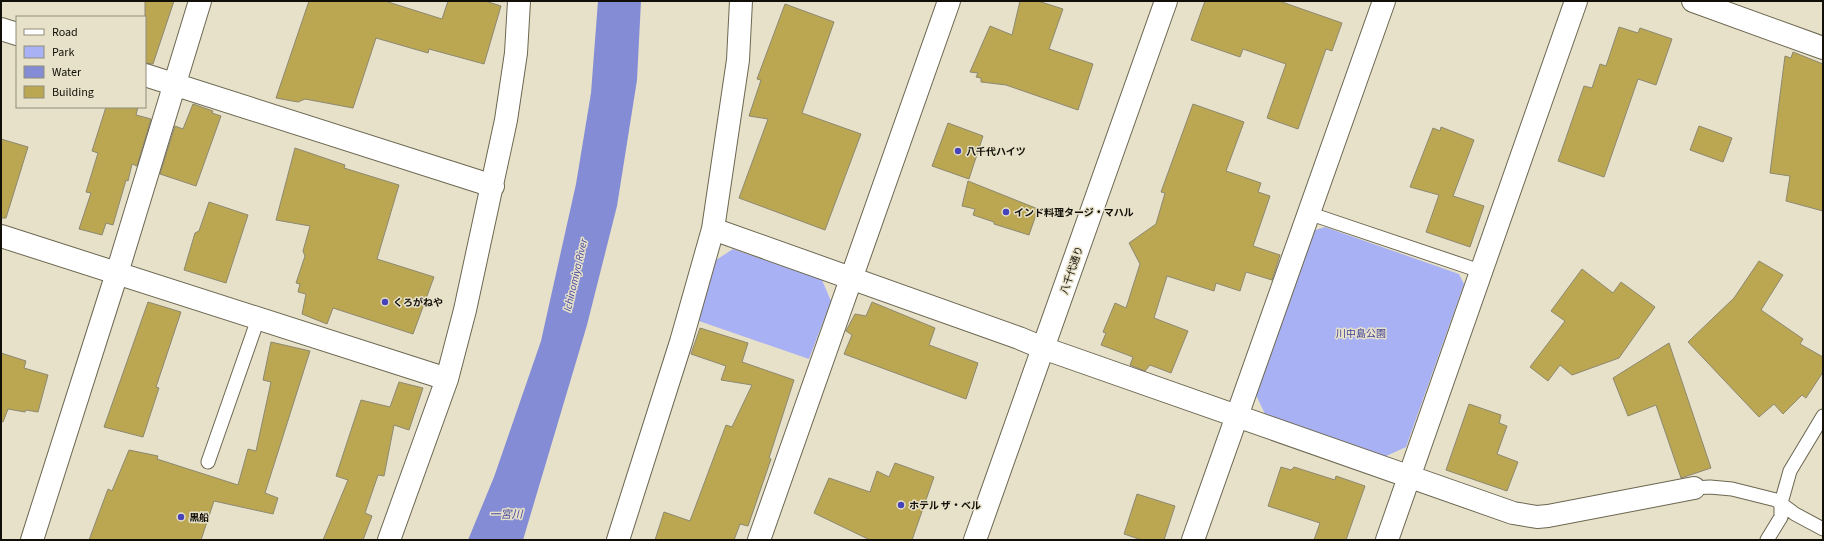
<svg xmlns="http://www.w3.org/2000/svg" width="1824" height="541" font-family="'Source Sans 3','Noto Sans JP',sans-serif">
<rect width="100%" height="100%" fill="#e7e1c9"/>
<path fill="#a8b1f4" d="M 1325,227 L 1459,274 L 1464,284 L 1406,447 L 1384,457 L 1265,414 L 1255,393 L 1312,231 Z
M 733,249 L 822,280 L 831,301 L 809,359 L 696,320 L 713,262 Z"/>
<path fill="#838cd4" d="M 598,1 L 641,1 L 637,80 L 617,206 L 587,325 L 523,540 L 468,540 L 494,477 L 541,341 L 576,184 L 591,93 Z"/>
<path fill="#bba752" stroke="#8d8871" d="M 145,1 L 174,1 L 153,64 L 145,63 Z
M 309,1 L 385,1 L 442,19 L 448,1 L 485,1 L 501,6 L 484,64 L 429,49 L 428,53 L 376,38 L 353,108 L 305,99 L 298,102 L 276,98 Z
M 1020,1 L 1038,1 L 1063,9 L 1049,49 L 1093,64 L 1078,110 L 1006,85 L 981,82 L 981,78 L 976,77 L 978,73 L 970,72 L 990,26 L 1012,35 Z
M 1205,1 L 1279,1 L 1342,23 L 1332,51 L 1326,49 L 1298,129 L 1267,118 L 1286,64 L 1243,49 L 1240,57 L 1191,40 Z
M 785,4 L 834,22 L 802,113 L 861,134 L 825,230 L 739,198 L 768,119 L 749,116 L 761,80 L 757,79 Z
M 1619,27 L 1638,33 L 1640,28 L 1672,39 L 1656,85 L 1638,79 L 1604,177 L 1558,161 L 1584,86 L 1592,88 L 1600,64 L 1606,66 Z
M 1793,52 L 1823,64 L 1823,211 L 1786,201 L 1790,176 L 1770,173 L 1785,56 L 1791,58 Z
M 193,104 L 213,111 L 212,113 L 221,116 L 196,186 L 160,174 L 175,126 L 183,129 Z
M 1193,104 L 1244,122 L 1226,171 L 1261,183 L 1258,192 L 1270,196 L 1253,246 L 1280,255 L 1272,280 L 1246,272 L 1240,291 L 1216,283 L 1214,291 L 1167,276 L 1154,318 L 1188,331 L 1171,373 L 1150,365 L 1145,371 L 1130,365 L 1133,357 L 1101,345 L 1106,333 L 1103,332 L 1115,303 L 1126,308 L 1140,264 L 1129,243 L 1156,224 L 1165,193 L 1161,192 Z
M 106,107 L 138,107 L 136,115 L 151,119 L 137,166 L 132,164 L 128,181 L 126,180 L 113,225 L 106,223 L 102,235 L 79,229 L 91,193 L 86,192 L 98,153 L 92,151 Z
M 948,123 L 983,136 L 969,179 L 932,166 Z
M 1699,126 L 1732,138 L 1723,162 L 1690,150 Z
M 1441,127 L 1474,140 L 1453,196 L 1484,206 L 1470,247 L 1426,232 L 1439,195 L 1410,187 L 1433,128 L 1440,131 Z
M 1,139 L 28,147 L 6,218 L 1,218 Z
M 295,148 L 345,165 L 344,168 L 399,185 L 377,259 L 434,277 L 413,334 L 333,308 L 327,324 L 302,314 L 306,294 L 298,292 L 300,284 L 296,283 L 305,256 L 303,251 L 310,226 L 276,220 Z
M 968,181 L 1038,209 L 1029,235 L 994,224 L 994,222 L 973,215 L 975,209 L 962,206 Z
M 209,202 L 248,215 L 226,283 L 184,270 L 195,233 L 199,231 Z
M 1759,261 L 1783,275 L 1761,310 L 1803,339 L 1800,344 L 1823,357 L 1823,372 L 1806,398 L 1802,395 L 1783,414 L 1774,404 L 1759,417 L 1688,342 L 1734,298 Z
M 1582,269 L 1613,293 L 1621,282 L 1655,307 L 1619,358 L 1572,375 L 1560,365 L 1548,381 L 1530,367 L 1565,321 L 1551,311 Z
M 148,302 L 181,312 L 156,387 L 159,388 L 143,437 L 104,427 Z
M 872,302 L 935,328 L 929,345 L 978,363 L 966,399 L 844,354 L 852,335 L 846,331 L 855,314 L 866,316 Z
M 700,328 L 748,343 L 742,362 L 794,380 L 769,458 L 771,459 L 748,526 L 740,524 L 734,540 L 655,540 L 664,512 L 690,521 L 726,425 L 732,427 L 752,385 L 721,380 L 726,366 L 691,354 Z
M 271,342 L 310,351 L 265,493 L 278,498 L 273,514 L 214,501 L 201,540 L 89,540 L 108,489 L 112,491 L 129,450 L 158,456 L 157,459 L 238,485 L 248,449 L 256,451 L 271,382 L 263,380 Z
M 1669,343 L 1711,468 L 1681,478 L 1656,405 L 1628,416 L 1613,378 Z
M 1,353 L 26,361 L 24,368 L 48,375 L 38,412 L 26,410 L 25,412 L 8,409 L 3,422 L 1,421 Z
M 399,382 L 423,388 L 409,430 L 394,425 L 384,476 L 378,475 L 365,513 L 372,516 L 363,540 L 323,540 L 348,480 L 336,476 L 361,400 L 390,407 Z
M 1469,404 L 1501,415 L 1499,423 L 1507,426 L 1497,454 L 1518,462 L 1507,491 L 1446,470 Z
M 895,463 L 934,477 L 912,540 L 870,540 L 814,513 L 829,478 L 870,492 L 877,471 L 889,477 Z
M 1281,467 L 1291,470 L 1294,467 L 1335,480 L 1336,476 L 1365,486 L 1346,540 L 1314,540 L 1320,523 L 1268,506 Z
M 1137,494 L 1175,506 L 1164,540 L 1142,540 L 1124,534 Z"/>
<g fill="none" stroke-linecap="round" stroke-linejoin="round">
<defs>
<path id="service" d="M 1308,213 L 1480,271
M 208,462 L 258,319
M 1694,488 L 1710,487 L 1732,489 L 1776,500 L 1795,514 L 1823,529
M 1767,540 L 1781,517 L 1781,503 L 1790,471 L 1823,416"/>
<path id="minor" d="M 1693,1 L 1823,48
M 1,29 L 17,34
M 145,75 L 493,186
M 713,229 L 1019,338 L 1043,348 L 1513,513 L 1537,517 L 1548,516 L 1694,488
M 1,236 L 447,379
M 32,540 L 117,273 L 200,1
M 389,540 L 447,379 L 465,310 L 506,120 L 516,53 L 519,1
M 618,540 L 681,342 L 713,229 L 738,60 L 741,1
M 759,540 L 949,1
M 1193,540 L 1384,1
M 1387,540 L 1576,1"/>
<path id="tertiary" d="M 975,540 L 1166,1"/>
</defs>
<use href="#service" stroke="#6c6751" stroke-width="15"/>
<use href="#minor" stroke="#6c6751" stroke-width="24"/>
<use href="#tertiary" stroke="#6c6751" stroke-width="24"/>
<use href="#service" stroke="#fff" stroke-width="13"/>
<use href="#minor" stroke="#fff" stroke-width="22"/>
<use href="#tertiary" stroke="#fff" stroke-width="22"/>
</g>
<g fill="#4743b8" stroke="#e7e1c9" stroke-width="1.5">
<circle cx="958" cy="151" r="4"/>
<circle cx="1006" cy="212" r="4"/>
<circle cx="385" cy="302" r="4"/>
<circle cx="901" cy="505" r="4"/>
<circle cx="181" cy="517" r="4"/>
</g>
<g text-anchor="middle" stroke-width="3" stroke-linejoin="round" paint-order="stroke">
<g font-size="10" font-weight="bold" fill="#110f07" stroke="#e7e1c9" text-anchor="start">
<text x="966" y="155">八千代ハイツ</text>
<text x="1014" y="216">インド料理タージ・マハル</text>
<text x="393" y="306">くろがねや</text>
<text x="909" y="509">ホテル ザ・ベル</text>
<text x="189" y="521">黒船</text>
</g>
<g font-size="10" fill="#110f07" stroke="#e7e1c9">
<text transform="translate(1071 270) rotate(-71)" y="4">八千代通り</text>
</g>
<g font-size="10" fill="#414298" stroke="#e7e1c9">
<text x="1361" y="337">川中島公園</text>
</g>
<g font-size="11" font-style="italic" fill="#4749a0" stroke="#e7e1c9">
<text transform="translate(575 275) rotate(-77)" y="4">Ichinomiya River</text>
<text x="506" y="518">一宮川</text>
</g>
</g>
<rect width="1824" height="541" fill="none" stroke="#110f07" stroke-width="4"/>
<rect x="16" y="16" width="130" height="92" fill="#e7e1c9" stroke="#918d7b"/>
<rect x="24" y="29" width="20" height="6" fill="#ffffff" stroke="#918d7b"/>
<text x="52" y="36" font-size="12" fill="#110f07">Road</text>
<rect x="24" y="46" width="20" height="12" fill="#a8b1f4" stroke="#918d7b"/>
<text x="52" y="56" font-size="12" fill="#110f07">Park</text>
<rect x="24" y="66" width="20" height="12" fill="#838cd4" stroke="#918d7b"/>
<text x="52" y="76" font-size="12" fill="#110f07">Water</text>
<rect x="24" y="86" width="20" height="12" fill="#bba752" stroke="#918d7b"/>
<text x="52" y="96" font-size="12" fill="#110f07">Building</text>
</svg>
